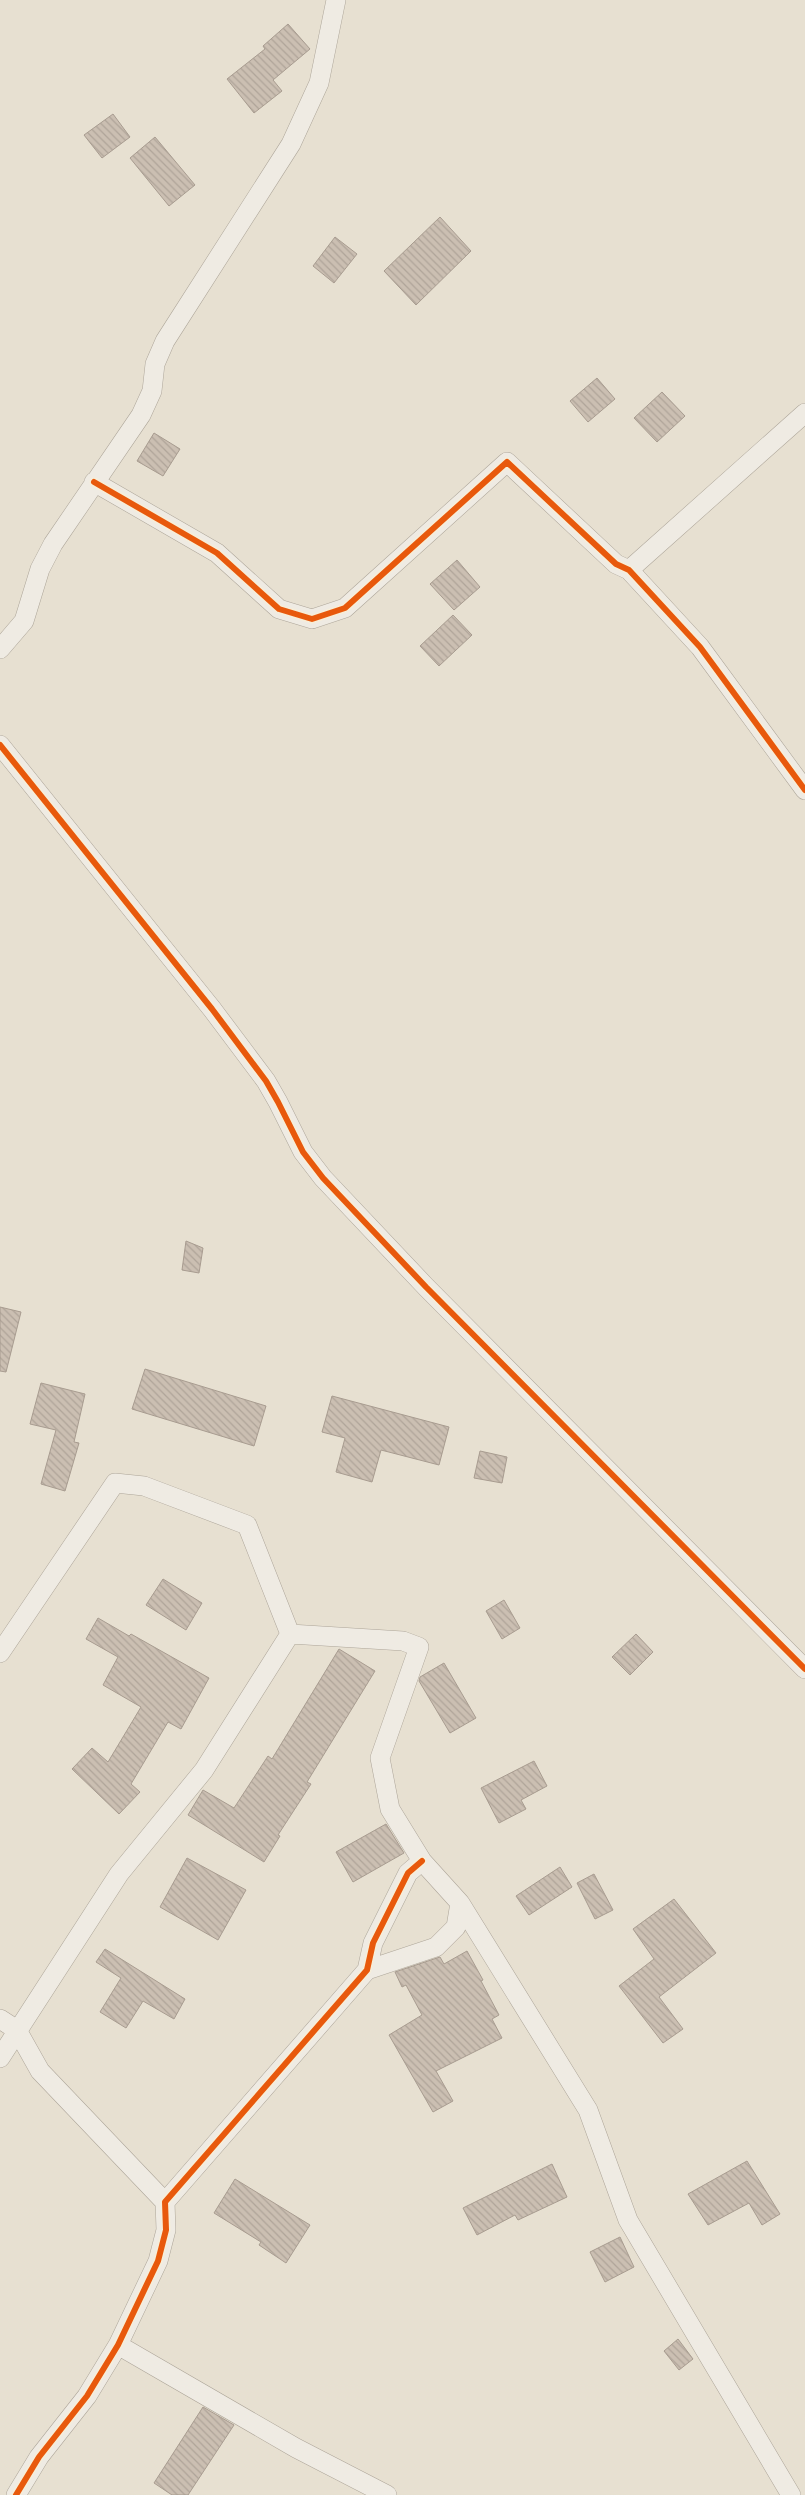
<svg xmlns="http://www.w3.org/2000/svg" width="805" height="2495" font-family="Merriweather,serif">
<defs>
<pattern id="building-back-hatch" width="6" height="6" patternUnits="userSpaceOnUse" patternTransform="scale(1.25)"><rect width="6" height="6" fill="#cbbfb2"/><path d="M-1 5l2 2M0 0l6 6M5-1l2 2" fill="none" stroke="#afa499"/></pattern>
</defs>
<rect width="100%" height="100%" fill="#e7e0d1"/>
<path fill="url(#building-back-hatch)" stroke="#a89c90" d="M 288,24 L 310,49 L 273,80 L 282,91 L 254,113 L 227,79 L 265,49 L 263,46 Z
M 113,114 L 130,137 L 102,158 L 84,135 Z
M 155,137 L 195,185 L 169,206 L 130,158 Z
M 440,217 L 471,251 L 416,305 L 384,271 Z
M 335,237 L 357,254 L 334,283 L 313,266 Z
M 597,378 L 615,399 L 588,422 L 570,401 Z
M 662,392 L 685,416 L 657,442 L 634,418 Z
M 154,433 L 180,449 L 163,476 L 137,461 Z
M 457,560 L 480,587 L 454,610 L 430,584 Z
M 453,615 L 472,635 L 439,666 L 420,646 Z
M 186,1241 L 203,1248 L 199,1273 L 182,1270 Z
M 0,1307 L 21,1312 L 6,1372 L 0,1371 Z
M 145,1369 L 266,1406 L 254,1446 L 132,1409 Z
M 41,1383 L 85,1394 L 74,1442 L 79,1443 L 65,1491 L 41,1484 L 56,1430 L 30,1424 Z
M 332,1396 L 449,1427 L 439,1465 L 381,1450 L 372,1482 L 336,1472 L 345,1438 L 322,1432 Z
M 480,1451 L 507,1457 L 502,1483 L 474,1478 Z
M 163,1579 L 202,1603 L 186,1630 L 146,1605 Z
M 504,1600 L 520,1628 L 502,1639 L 486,1611 Z
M 98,1618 L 129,1636 L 131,1634 L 209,1678 L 181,1729 L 168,1722 L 131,1784 L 140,1792 L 119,1814 L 72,1769 L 92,1748 L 108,1762 L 141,1707 L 103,1685 L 118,1657 L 86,1639 Z
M 636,1634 L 653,1652 L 630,1675 L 612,1657 Z
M 339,1649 L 375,1671 L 307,1782 L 311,1784 L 278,1835 L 280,1836 L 264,1862 L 188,1815 L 203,1790 L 234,1808 L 268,1756 L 272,1759 Z
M 444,1663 L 476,1718 L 450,1733 L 419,1681 L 420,1677 Z
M 534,1761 L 547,1786 L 521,1800 L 526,1809 L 499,1823 L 481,1788 Z
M 386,1824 L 404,1853 L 353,1882 L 336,1852 Z
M 187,1858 L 246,1890 L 218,1940 L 160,1907 Z
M 560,1867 L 572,1887 L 529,1915 L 516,1896 Z
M 594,1874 L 613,1910 L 595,1919 L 577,1883 Z
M 674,1899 L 716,1953 L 659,1997 L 683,2029 L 663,2043 L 619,1986 L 654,1959 L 633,1929 Z
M 105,1949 L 185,1999 L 174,2019 L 143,2001 L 126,2028 L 100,2012 L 121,1978 L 96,1962 Z
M 467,1951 L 483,1980 L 481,1981 L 499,2015 L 492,2019 L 502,2038 L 436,2071 L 453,2101 L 433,2112 L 389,2035 L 422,2015 L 406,1985 L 402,1987 L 395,1972 L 440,1957 L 444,1964 Z
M 747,2161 L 780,2214 L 762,2225 L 749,2203 L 708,2225 L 688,2194 Z
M 552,2164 L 567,2197 L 518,2220 L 515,2215 L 477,2235 L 463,2208 Z
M 235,2179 L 310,2225 L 286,2263 L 259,2245 L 261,2242 L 214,2213 Z
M 620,2237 L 634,2267 L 605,2282 L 590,2252 Z
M 678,2339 L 693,2359 L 679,2370 L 664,2351 Z
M 203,2407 L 234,2425 L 188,2495 L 172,2495 L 154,2483 Z"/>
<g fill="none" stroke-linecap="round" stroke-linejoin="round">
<defs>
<path id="minor" d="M 94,482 L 217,553 L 279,609 L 312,619 L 345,608 L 507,462 L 616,564 L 629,570 L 700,647 L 805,790
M 629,570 L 805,413
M 0,649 L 24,621 L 40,569 L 53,544 L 141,415 L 152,391 L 155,364 L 165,341 L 291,144 L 319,83 L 336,0
M 0,745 L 212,1009 L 266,1081 L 278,1102 L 303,1152 L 323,1178 L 426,1287 L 805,1669
M 290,1634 L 403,1641 L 419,1647 L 380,1758 L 390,1809 L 422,1861 L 460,1903 L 456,1927 L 436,1947 L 367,1970
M 0,1653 L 115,1483 L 144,1486 L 247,1525 L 290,1634
M 460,1903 L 588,2110 L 628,2220 L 791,2495
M 0,2019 L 17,2030 L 40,2071 L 165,2202
M 0,2058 L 119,1874 L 204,1770 L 290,1634
M 118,2345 L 296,2448 L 387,2495
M 16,2495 L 39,2457 L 87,2396 L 118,2345 L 158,2261 L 166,2230 L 165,2202 L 367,1970 L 373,1943 L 408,1873 L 422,1861"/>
</defs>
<use href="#minor" stroke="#ada599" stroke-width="20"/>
<use href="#minor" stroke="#efebe3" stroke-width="19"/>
<defs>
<path id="cycleway" d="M 94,482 L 217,553 L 279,609 L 312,619 L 345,608 L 507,462 L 616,564 L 629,570 L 700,647 L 805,790
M 0,745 L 212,1009 L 266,1081 L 278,1102 L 303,1152 L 323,1178 L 426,1287 L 805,1669
M 16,2495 L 39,2457 L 87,2396 L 118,2345 L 158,2261 L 166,2230 L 165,2202 L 367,1970 L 373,1943 L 408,1873 L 422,1861"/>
</defs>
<use href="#cycleway" stroke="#f7eed8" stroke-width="9"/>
<use href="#cycleway" stroke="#e8590c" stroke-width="6"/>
</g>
</svg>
